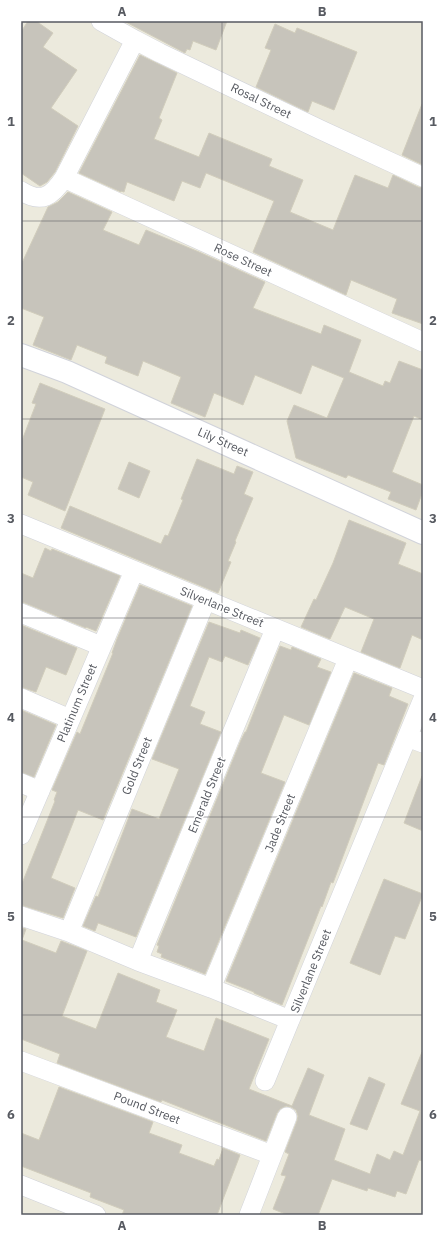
<svg xmlns="http://www.w3.org/2000/svg" width="444" height="1236" font-family="'IBM Plex Sans',sans-serif">
<rect width="100%" height="100%" fill="#eceadd"/>
<path fill="#c7c4bb" stroke="#d1cdbc" d="M 28,21 L 36,21 L 53,33 L 43,47 L 77,70 L 51,108 L 78,126 L 55,172 L 47,182 L 40,186 L 21,173 L 21,32 Z
M 124,21 L 227,21 L 216,50 L 193,41 L 190,50 L 187,49 L 185,53 Z
M 275,24 L 295,33 L 297,28 L 357,52 L 334,110 L 312,101 L 308,112 L 256,87 L 271,50 L 265,48 Z
M 140,55 L 177,73 L 159,118 L 162,120 L 154,139 L 199,157 L 209,133 L 272,159 L 269,166 L 303,180 L 290,212 L 333,230 L 355,175 L 388,188 L 393,175 L 418,187 L 423,188 L 423,324 L 392,313 L 397,299 L 351,280 L 346,295 L 253,252 L 274,201 L 206,173 L 200,188 L 182,181 L 174,201 L 127,182 L 124,192 L 121,191 L 121,192 L 79,173 Z
M 422,104 L 423,104 L 423,165 L 402,155 Z
M 68,192 L 112,212 L 103,230 L 139,245 L 146,230 L 199,252 L 265,282 L 253,308 L 321,334 L 324,325 L 361,340 L 349,372 L 383,386 L 385,381 L 390,383 L 399,361 L 423,370 L 423,420 L 414,416 L 392,472 L 423,485 L 423,491 L 416,510 L 388,499 L 391,492 L 348,475 L 346,478 L 296,458 L 287,421 L 294,405 L 327,418 L 344,378 L 312,365 L 301,394 L 255,375 L 243,405 L 214,393 L 205,417 L 171,403 L 181,377 L 143,361 L 138,376 L 105,363 L 107,357 L 77,345 L 71,360 L 33,345 L 44,317 L 21,308 L 21,265 L 48,207 L 58,202 Z
M 40,383 L 105,409 L 65,511 L 28,495 L 33,482 L 21,477 L 21,443 L 36,404 L 32,403 Z
M 197,459 L 234,474 L 237,466 L 253,472 L 244,494 L 253,498 L 235,541 L 236,542 L 228,561 L 231,562 L 218,593 L 61,528 L 70,506 L 161,544 L 165,535 L 168,536 L 183,500 L 181,499 Z
M 129,462 L 150,471 L 139,498 L 118,489 Z
M 349,520 L 406,543 L 398,564 L 423,574 L 423,640 L 412,635 L 400,668 L 361,652 L 374,619 L 345,607 L 330,639 L 301,627 L 314,599 L 316,600 L 333,563 Z
M 45,548 L 51,551 L 52,549 L 120,576 L 96,631 L 86,627 L 86,628 L 25,603 L 21,602 L 21,573 L 33,578 Z
M 140,585 L 192,606 L 103,820 L 78,810 L 69,833 L 51,878 L 75,888 L 63,918 L 21,905 L 21,886 L 55,801 L 54,800 L 57,792 L 52,790 L 77,732 L 80,734 L 113,653 L 112,653 L 117,639 Z
M 209,622 L 240,633 L 241,630 L 260,638 L 248,665 L 225,656 L 222,662 L 209,657 L 190,706 L 205,712 L 200,724 L 221,732 L 136,937 L 98,923 L 95,931 L 83,926 L 96,896 L 98,897 L 132,809 L 159,819 L 179,769 L 152,759 Z
M 21,625 L 77,648 L 66,675 L 46,667 L 36,692 L 21,687 Z
M 280,646 L 291,650 L 292,647 L 321,659 L 317,667 L 331,672 L 309,725 L 284,715 L 261,773 L 285,782 L 205,974 L 161,957 L 162,954 L 157,952 L 159,946 L 157,945 L 241,740 L 245,732 L 246,732 Z
M 354,673 L 392,688 L 389,696 L 408,704 L 384,765 L 378,763 L 333,883 L 331,882 L 322,907 L 321,906 L 282,1005 L 254,993 L 254,992 L 226,981 Z
M 21,710 L 56,725 L 34,777 L 21,772 Z
M 422,776 L 423,777 L 423,831 L 404,823 Z
M 384,879 L 423,894 L 405,939 L 395,936 L 380,975 L 350,963 Z
M 21,928 L 26,929 L 22,940 L 56,953 L 61,941 L 87,951 L 62,1016 L 96,1029 L 118,973 L 160,990 L 156,1002 L 177,1010 L 166,1037 L 204,1051 L 216,1018 L 269,1039 L 249,1089 L 292,1106 L 308,1068 L 324,1075 L 309,1115 L 345,1129 L 334,1160 L 370,1174 L 377,1154 L 390,1160 L 394,1151 L 403,1155 L 420,1111 L 401,1104 L 422,1052 L 423,1052 L 423,1161 L 419,1160 L 406,1194 L 397,1191 L 395,1197 L 368,1188 L 367,1191 L 332,1179 L 318,1215 L 288,1215 L 273,1209 L 286,1176 L 281,1175 L 289,1154 L 285,1152 L 297,1121 L 298,1116 L 296,1110 L 291,1107 L 286,1106 L 280,1109 L 277,1113 L 266,1141 L 162,1100 L 161,1102 L 57,1063 L 60,1054 L 21,1039 Z
M 369,1077 L 385,1084 L 367,1130 L 350,1124 Z
M 59,1087 L 153,1122 L 149,1133 L 182,1145 L 179,1153 L 214,1166 L 217,1159 L 219,1160 L 223,1148 L 240,1155 L 217,1215 L 122,1215 L 124,1210 L 90,1197 L 91,1193 L 21,1166 L 21,1133 L 39,1140 Z"/>
<g fill="none" stroke-linecap="round" stroke-linejoin="round">
<defs>
<path id="minor" d="M 101,21 L 135,40 L 160,53 L 321,130 L 423,177
M 64,178 L 423,342
M 21,191 C 42,204 52,196 64,178 L 135,40
M 21,524 L 423,689
M 21,613 L 101,646
M 21,698 L 70,719
M 407,737 L 423,743
M 21,783 L 40,791
M 21,835 L 134,571
M 21,916 L 69,932 L 138,961 L 211,988 L 290,1020 L 423,699
M 69,932 L 206,600
M 138,961 L 275,629
M 211,988 L 348,659
M 21,1061 L 272,1155
M 265,1081 L 290,1020
M 21,1185 L 96,1215
M 249,1215 L 287,1117"/>
<path id="tertiary" d="M 21,355 L 67,372 L 423,533"/>
</defs>
<use href="#minor" stroke="#d1d3da" stroke-width="20"/>
<use href="#tertiary" stroke="#d1d3da" stroke-width="24"/>
<use href="#minor" stroke="#fff" stroke-width="19"/>
<use href="#tertiary" stroke="#fff" stroke-width="22"/>
</g>
<path fill="none" stroke="#575a61" stroke-width="1" stroke-opacity="0.55" d="M 222,21 L 222,1215M 21,221 L 423,221M 21,419 L 423,419M 21,618 L 423,618M 21,817 L 423,817M 21,1015 L 423,1015"/>
<g text-anchor="middle" stroke-width="3" stroke-linejoin="round" paint-order="stroke">
<g font-size="12" fill="#575a61" stroke="#fff">
<text transform="translate(261 101) rotate(26)" y="4">Rosal Street</text>
<text transform="translate(243 260) rotate(25)" y="4">Rose Street</text>
<text transform="translate(223 442) rotate(24)" y="4">Lily Street</text>
<text transform="translate(222 607) rotate(22)" y="4">Silverlane Street</text>
<text transform="translate(77 703) rotate(-67)" y="4">Platinum Street</text>
<text transform="translate(137 766) rotate(-68)" y="4">Gold Street</text>
<text transform="translate(207 795) rotate(-68)" y="4">Emerald Street</text>
<text transform="translate(280 823) rotate(-68)" y="4">Jade Street</text>
<text transform="translate(311 971) rotate(-68)" y="4">Silverlane Street</text>
<text transform="translate(147 1108) rotate(21)" y="4">Pound Street</text>
</g>
</g>
<rect width="444" height="1236" fill="none" stroke="#ffffff" stroke-width="44"/>
<rect x="22" y="22" width="400" height="1192" fill="none" stroke="#575a61" stroke-width="1.5"/>
<g font-size="13" text-anchor="middle" font-weight="bold" fill="#575a61">
<text x="122" y="16">A</text>
<text x="322" y="16">B</text>
<text x="11" y="126">1</text>
<text x="433" y="126">1</text>
<text x="11" y="325">2</text>
<text x="433" y="325">2</text>
<text x="11" y="523">3</text>
<text x="433" y="523">3</text>
<text x="11" y="722">4</text>
<text x="433" y="722">4</text>
<text x="11" y="921">5</text>
<text x="433" y="921">5</text>
<text x="11" y="1119">6</text>
<text x="433" y="1119">6</text>
<text x="122" y="1230">A</text>
<text x="322" y="1230">B</text>
</g>
</svg>
